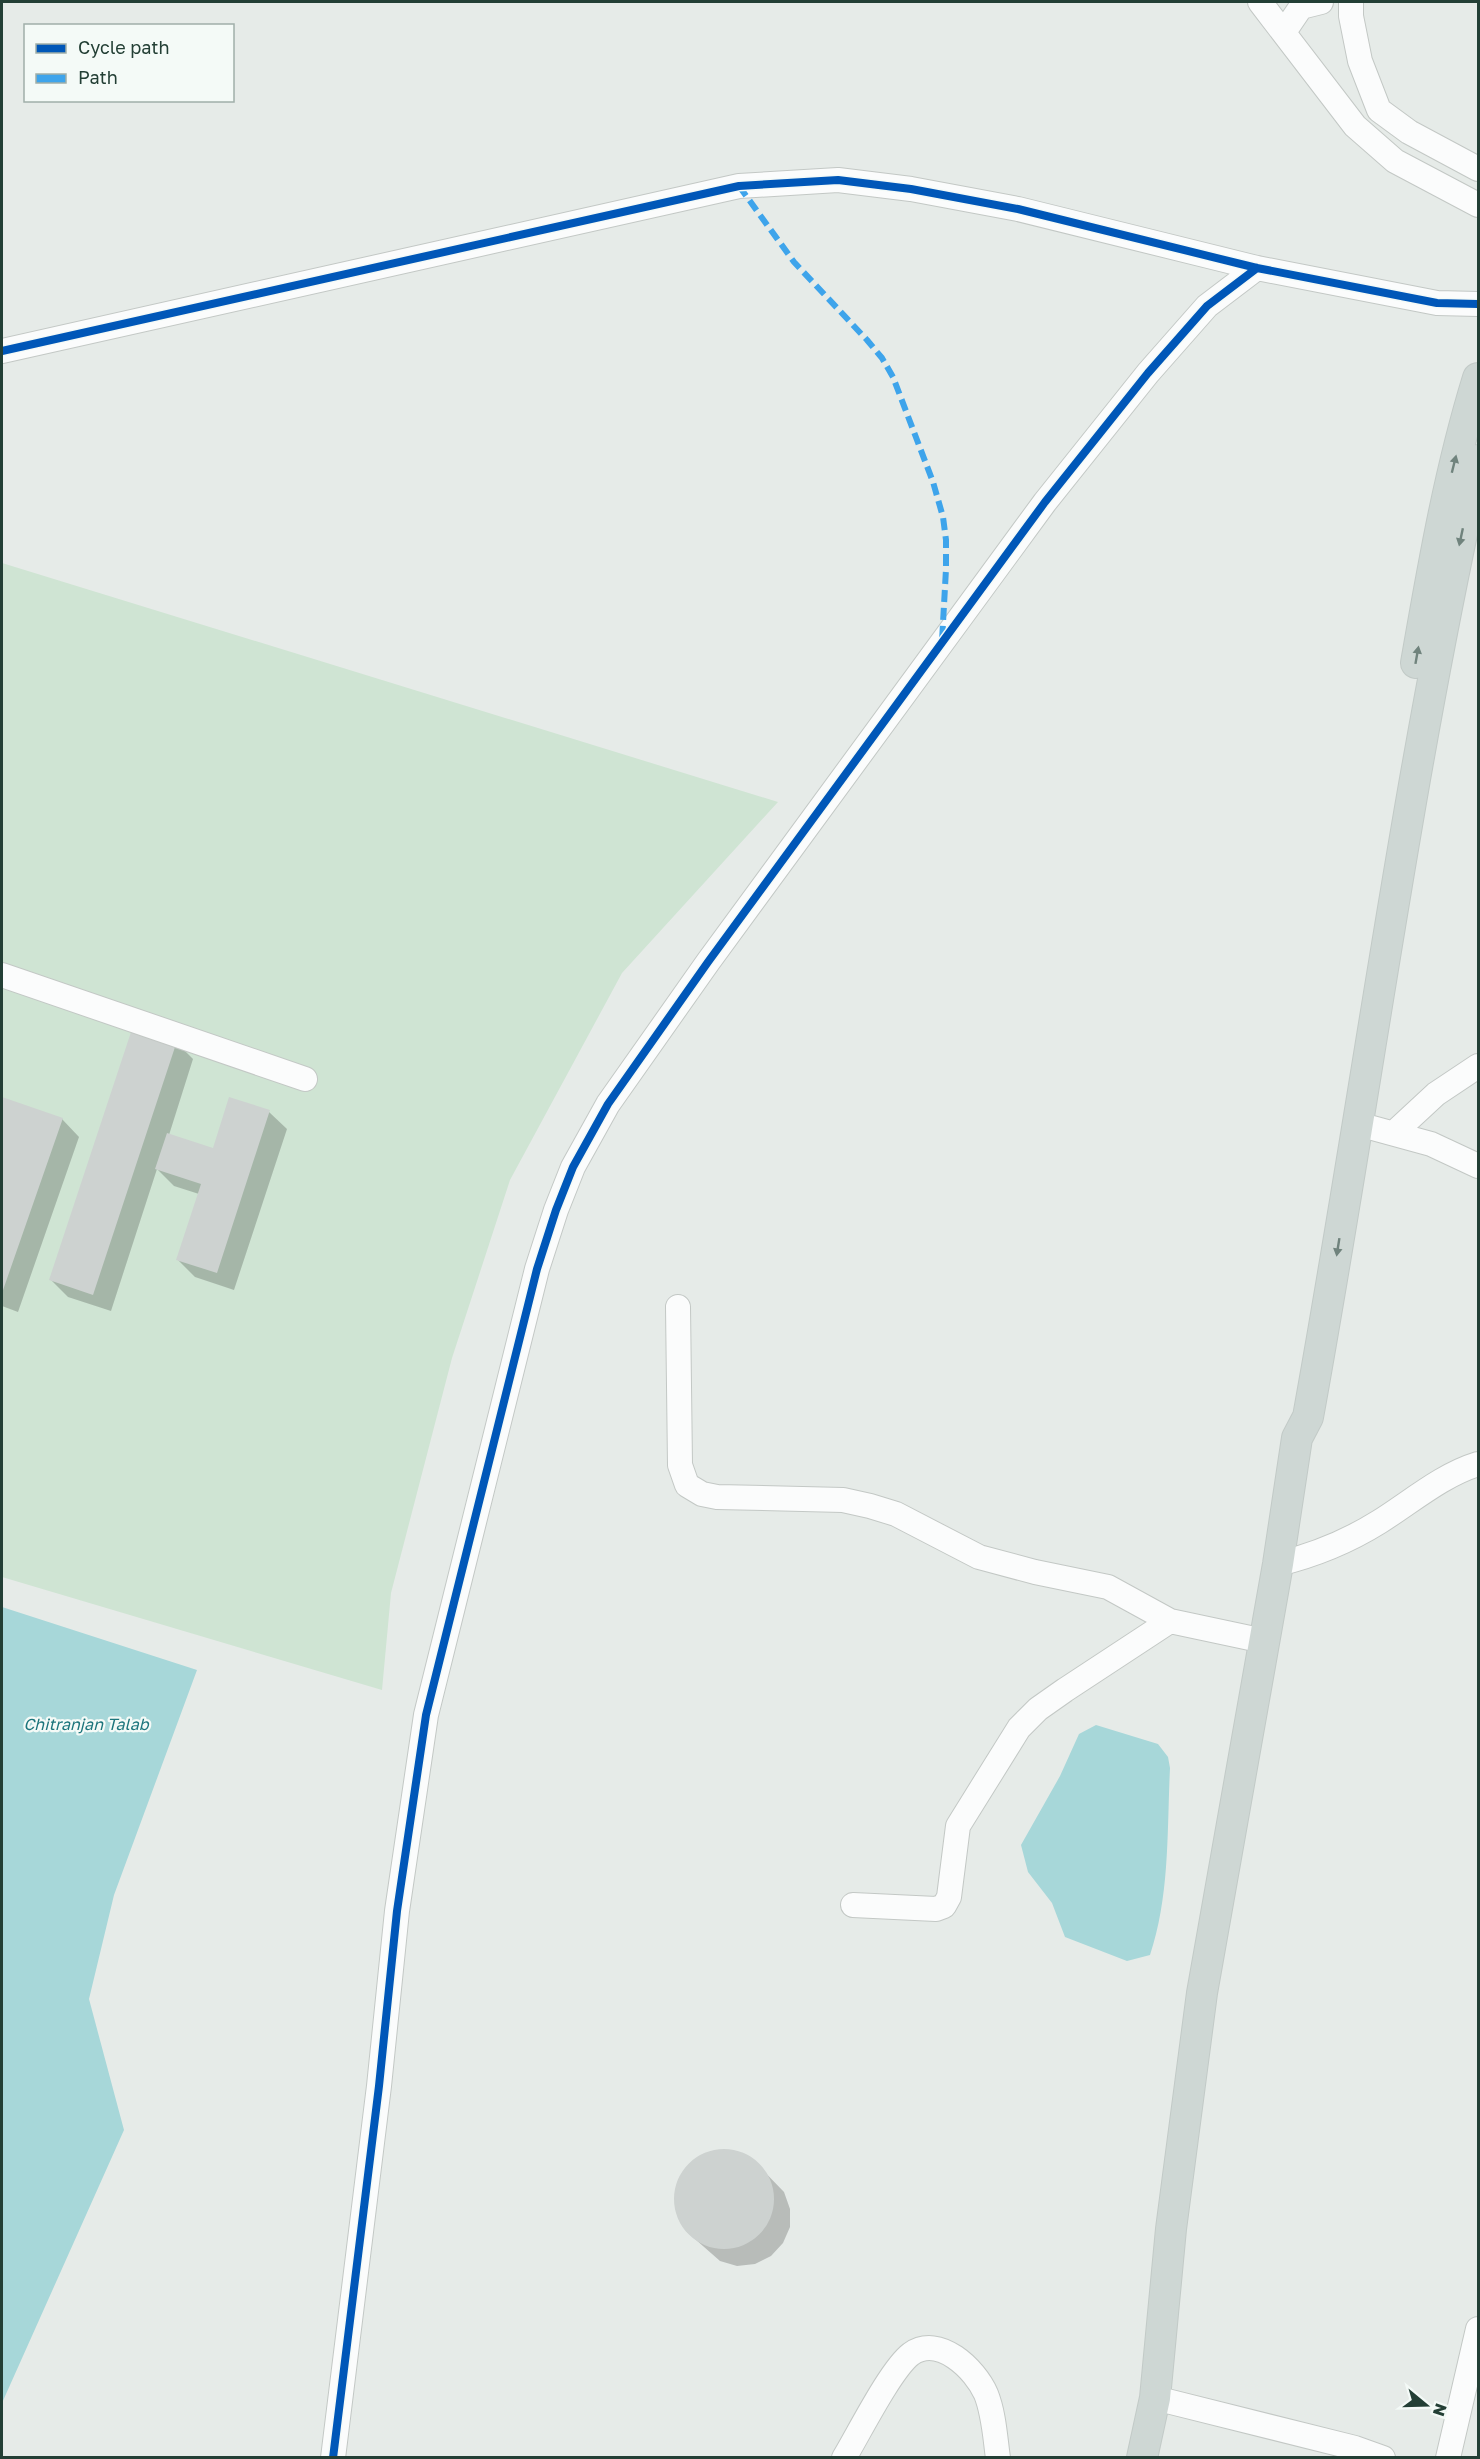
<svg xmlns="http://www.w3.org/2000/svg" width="1480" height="2459" font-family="'Golos Text',sans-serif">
<rect width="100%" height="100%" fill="#e6ebe8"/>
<path fill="#cfe4d3" d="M 2,563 L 778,802 L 622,973 L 510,1180 L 452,1358 L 391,1593 L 382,1690 L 2,1577 Z"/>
<path fill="#a7d7d9" d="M 2,1607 L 197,1670 L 114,1895 L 89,1999 L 124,2130 L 2,2403 Z
M 1096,1725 L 1158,1744 L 1168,1757 L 1170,1768 C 1167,1830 1170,1896 1150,1955 L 1127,1961 L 1065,1937 L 1052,1903 L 1028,1872 L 1021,1845 L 1060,1776 L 1079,1734 Z"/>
<path fill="#0003" d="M 176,1042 L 193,1059 L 169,1135 L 214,1150 L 269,1112 L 287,1129 L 234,1290 L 195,1277 L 178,1260 L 199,1194 L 174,1186 L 157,1169 L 111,1311 L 68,1297 L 51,1280 Z
M 2,1098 L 62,1119 L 79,1137 L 18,1312 L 2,1306 Z
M 720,2150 L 737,2152 L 753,2160 L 784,2192 L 790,2209 L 790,2227 L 783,2243 L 771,2256 L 755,2264 L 737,2266 L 720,2261 L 687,2232 L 678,2216 L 675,2199 L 678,2181 L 688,2166 L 702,2155 Z"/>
<path fill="#cdd2d0" d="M 133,1026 L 177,1041 L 93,1295 L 49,1280 Z
M 2,1097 L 63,1118 L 2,1293 Z
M 229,1097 L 270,1110 L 217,1273 L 176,1260 L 201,1184 L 155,1169 L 167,1133 L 213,1148 Z
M674 2199a50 50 0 1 1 100 0a50 50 0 1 1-100 0Z"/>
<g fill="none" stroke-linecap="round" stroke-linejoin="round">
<defs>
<path id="minor" d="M 1260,2 L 1355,126 L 1395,161 L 1478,205
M 1351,2 L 1351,16 L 1360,61 L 1379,110 L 1409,132 L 1478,169
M 1284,32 L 1301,7 L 1321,2
M 2,351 L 739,186 L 838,180 L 911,189 L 1018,209 L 1257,268 L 1437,303 L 1478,304
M 2,975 L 305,1079
M 1358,1124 L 1431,1144 L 1478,1166
M 1395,1132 L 1436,1094 L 1478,1066
M 678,1307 L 680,1465 L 687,1485 L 702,1494 L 717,1497 L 843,1500 L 870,1506 L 896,1514 L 979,1557 L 1035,1572 L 1108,1587 L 1170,1621 L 1264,1641
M 1278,1564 C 1315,1555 1347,1542 1379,1522 C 1411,1502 1442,1475 1478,1464
M 853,1905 L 936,1909 L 944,1906 L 949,1897 L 958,1826 L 1019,1728 L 1038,1709 L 1065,1690 L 1170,1621
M 1155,2398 L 1355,2448 L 1383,2458
M 333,2458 L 379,2086 L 397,1911 L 426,1715 L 537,1269 L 556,1210 L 573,1167 L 608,1104 L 708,962 L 1045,502 L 1148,373 L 1207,306 L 1257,268
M 844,2458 C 859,2433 891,2369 911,2354 C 939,2334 975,2369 986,2394 C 994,2414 995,2437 998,2458
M 1448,2458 L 1478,2329"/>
<path id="major" d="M 1416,663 C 1433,566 1449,472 1478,378
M 1142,2458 L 1155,2398 L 1171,2229 L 1202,1993 L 1278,1564 L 1297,1438 L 1308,1417 C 1366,1098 1407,776 1478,460"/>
</defs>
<use href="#minor" stroke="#c3c8c5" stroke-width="26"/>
<use href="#major" stroke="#c2cac7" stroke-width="32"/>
<use href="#minor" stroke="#fbfcfc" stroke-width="24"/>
<use href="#major" stroke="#ced7d4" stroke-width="30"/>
<path stroke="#3ea4eb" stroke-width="6" stroke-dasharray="12 6" stroke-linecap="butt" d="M 739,186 L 794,262 L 867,340 L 882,358 L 893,377 L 933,482 L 943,517 L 946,540 L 946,569 L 942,641"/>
<defs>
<path id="cycleway" d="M 2,351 L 739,186 L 838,180 L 911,189 L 1018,209 L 1257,268 L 1437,303 L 1478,304
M 333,2458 L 379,2086 L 397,1911 L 426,1715 L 537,1269 L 556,1210 L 573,1167 L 608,1104 L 708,962 L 1045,502 L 1148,373 L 1207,306 L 1257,268"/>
</defs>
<use href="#cycleway" stroke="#f4faf7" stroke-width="11"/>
<use href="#cycleway" stroke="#0057b8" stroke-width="8"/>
</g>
<defs><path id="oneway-solid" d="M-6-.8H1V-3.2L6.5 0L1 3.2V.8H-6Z" transform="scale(1.5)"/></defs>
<g fill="#70837d">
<use href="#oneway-solid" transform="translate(1454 464) rotate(-76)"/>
<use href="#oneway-solid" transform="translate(1461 537) rotate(102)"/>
<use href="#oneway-solid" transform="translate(1417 655) rotate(-80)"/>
<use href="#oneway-solid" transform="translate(1338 1247) rotate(99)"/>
</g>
<g text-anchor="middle" stroke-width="4.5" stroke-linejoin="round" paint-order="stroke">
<g font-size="16" font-style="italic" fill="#1c757c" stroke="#f4faf7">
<text x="86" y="1730">Chitranjan Talab</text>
</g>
</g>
<rect width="1480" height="2459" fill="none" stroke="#233f35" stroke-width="6"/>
<rect x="24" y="24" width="210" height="78" fill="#f4faf7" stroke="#a0afa9" stroke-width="1.5"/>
<rect x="36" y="44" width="30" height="9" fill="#0057b8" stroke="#a0afa9" stroke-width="1.5"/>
<text x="78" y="54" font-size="18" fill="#233f35">Cycle path</text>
<rect x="36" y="74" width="30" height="9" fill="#3ea4eb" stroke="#a0afa9" stroke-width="1.5"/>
<text x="78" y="84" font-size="18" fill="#233f35">Path</text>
<g transform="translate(1426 2405) rotate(109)" stroke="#f4faf7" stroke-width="4.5" paint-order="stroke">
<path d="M0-4.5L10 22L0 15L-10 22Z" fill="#233f35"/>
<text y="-9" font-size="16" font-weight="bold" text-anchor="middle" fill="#233f35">N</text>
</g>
</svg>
